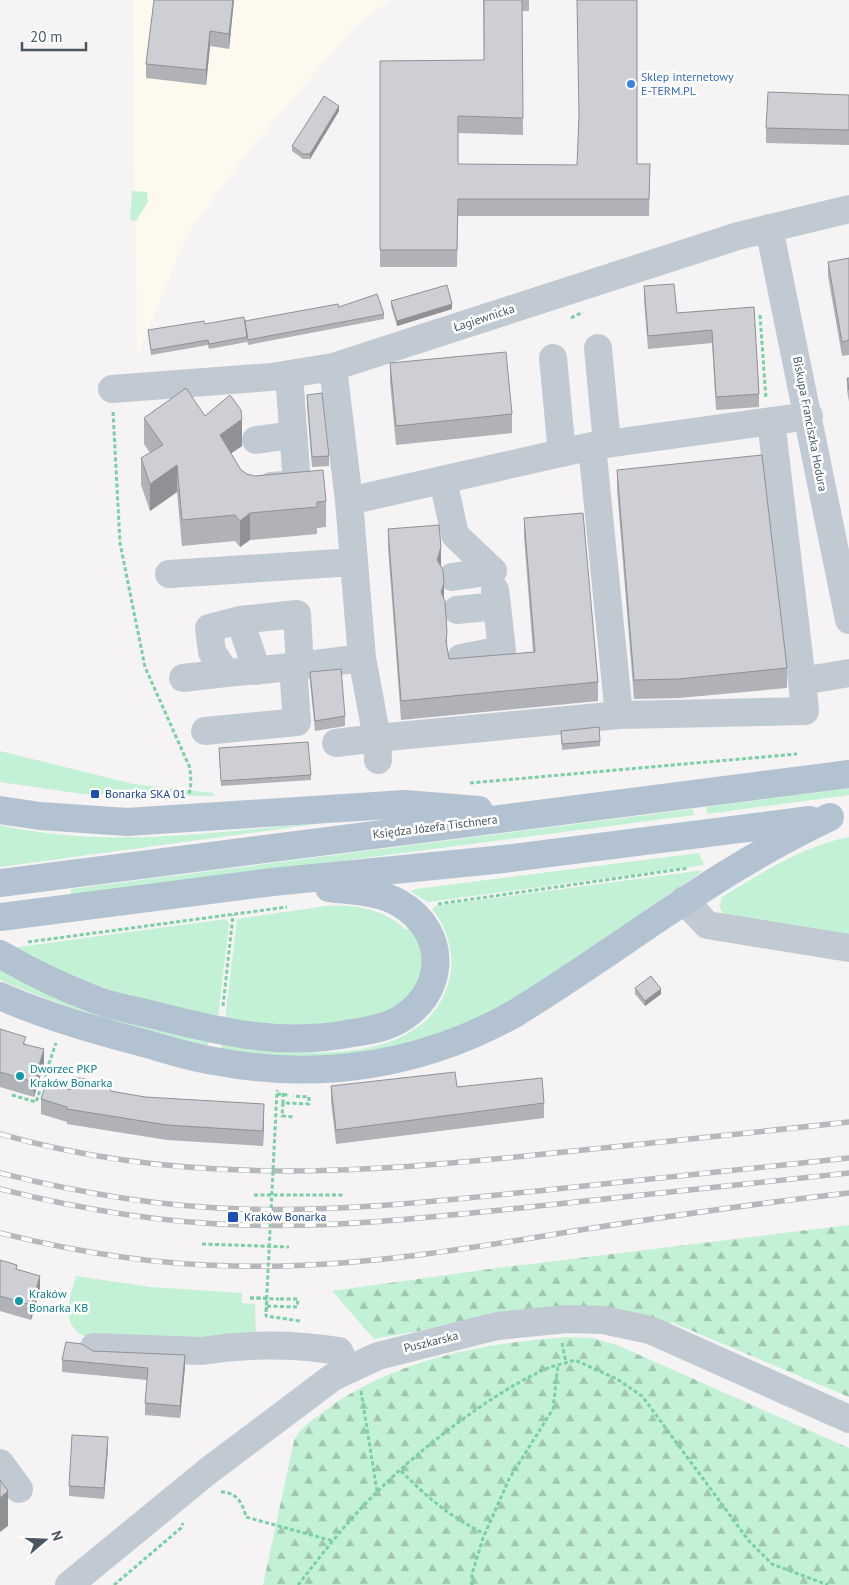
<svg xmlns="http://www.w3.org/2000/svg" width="849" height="1585" font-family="'PT Sans',sans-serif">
<defs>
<pattern id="forest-firs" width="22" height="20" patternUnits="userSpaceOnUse" patternTransform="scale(1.25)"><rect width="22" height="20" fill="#c3f1d5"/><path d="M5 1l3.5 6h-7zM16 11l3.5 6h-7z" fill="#a0c6b0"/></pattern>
</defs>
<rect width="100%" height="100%" fill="#f5f3f3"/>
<path fill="#fdf9ef" d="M 133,0 L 391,0 L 354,27 L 249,150 L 187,235 L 137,357 Z"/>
<path fill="#c3f1d5" d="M 132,191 L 147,192 L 148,202 L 136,221 L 130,220 Z
M 0,751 L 133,784 L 214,793 L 214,796 L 83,794 L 0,782 Z
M 849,788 L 849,795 L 707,814 L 706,807 Z
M 693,809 L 694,815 L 71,896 L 71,889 Z
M 320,823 L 316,824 L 0,867 L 0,825 C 104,849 214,832 320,823 Z
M 849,837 L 849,936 L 723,914 L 720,908 L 721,898 C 761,873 803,846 849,837 Z
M 699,853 L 704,865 L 428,902 L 410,891 L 416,889 Z
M 704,870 L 537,985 L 497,1010 L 412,1044 L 328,1058 L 264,1056 L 221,1049 L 222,1045 C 294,1055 429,1071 450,977 C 455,955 447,926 432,909 L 435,906 Z
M 326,906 C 355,904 384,909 406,930 L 411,927 L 418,938 L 423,967 L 410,998 L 384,1015 L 316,1029 L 225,1020 L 237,919 Z
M 226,919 L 229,924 L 218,1018 L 142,1000 L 65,975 L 11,948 Z
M 0,966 L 209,1042 L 208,1046 C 137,1032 66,1008 0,980 Z
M 76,1276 L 150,1287 L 242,1293 L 242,1303 L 255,1304 L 256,1338 L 93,1340 C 58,1327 68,1305 76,1276 Z"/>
<path fill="url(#forest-firs)" d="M 849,1225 L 849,1397 L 671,1322 L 669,1325 L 489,1318 L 374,1339 L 332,1291 L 497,1268 Z
M 568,1337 L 592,1338 L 617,1345 L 849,1448 L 849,1585 L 263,1585 L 294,1441 C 300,1427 314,1419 326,1410 C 394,1359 485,1343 568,1337 Z"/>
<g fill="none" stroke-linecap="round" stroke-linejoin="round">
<path stroke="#7ad0a6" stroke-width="3" stroke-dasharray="4 2.5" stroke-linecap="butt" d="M 760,315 L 766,399
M 571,318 L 583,312
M 113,412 L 120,543 L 145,667 L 190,768 L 191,783 L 189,795
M 470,783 L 797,754
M 438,904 L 689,868
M 28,942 L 287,907
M 223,1006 L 233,915
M 283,1093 L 283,1103 L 309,1104 L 309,1097 L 293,1096
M 12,1095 L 36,1102 L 56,1043
M 283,1103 L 282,1116 L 294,1117
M 254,1195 L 343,1195
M 202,1244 L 289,1247
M 250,1298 L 267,1298 L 266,1316 L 300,1321
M 267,1306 L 297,1307 L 298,1299 L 279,1299
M 562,1343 L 566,1363
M 361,1391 L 377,1491
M 401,1471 C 429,1499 449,1516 485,1534
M 221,1492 C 236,1492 243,1503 246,1517 L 333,1541
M 114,1585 L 181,1528 L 183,1523
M 298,1585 C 323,1553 348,1520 377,1492 C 417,1451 487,1397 539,1372 C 550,1366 563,1364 575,1360 L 617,1379 L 642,1396 L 749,1541 L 772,1564 L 828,1585
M 472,1585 L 472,1574 L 483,1538 L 509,1479 L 553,1409 L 558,1365"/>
<path stroke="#c1cad2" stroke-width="28" d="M 769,228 L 849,620
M 598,348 L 607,444
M 553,358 L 562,453
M 112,389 L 271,377 L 333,367 L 738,236 L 849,209
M 771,421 L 802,681
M 256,440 L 293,435
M 443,480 L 455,535 L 493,571 L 452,577
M 271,486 L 297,484 L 289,374
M 349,501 L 592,446 L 809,416
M 169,574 L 354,562
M 457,610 L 497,606 L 495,590
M 240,620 L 257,671
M 362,658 L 377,738 L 619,715 L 592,446
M 461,658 L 502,650 L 497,606
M 300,667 L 297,614 L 240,620 L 209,628 L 212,652 L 226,673 C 271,670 317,664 362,658 L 349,501 L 333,367
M 183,678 L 226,673
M 619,715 L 805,711 L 802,681 L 849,673
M 205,731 L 297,722 L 293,667
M 336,743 L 377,738 L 378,760
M 684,900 L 707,925 L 849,948
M 94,1347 L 201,1351 C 245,1344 295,1344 339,1351 L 347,1369
M 0,1463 L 19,1489
M 69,1585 L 208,1471 L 333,1377 L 378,1356 L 497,1326 L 567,1319 L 603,1320 L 650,1330 L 849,1419"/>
<path stroke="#b3c2d1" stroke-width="28" d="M 0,810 L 40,816 L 127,822 L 405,804 L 479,810
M 0,883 L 849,774
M 0,917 L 273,882 L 504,859 L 810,820
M 0,954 C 31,972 62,987 96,1000 C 114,1007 135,1010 154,1015 C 220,1032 284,1047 352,1033 C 366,1031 380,1029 393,1023 C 446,998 451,933 399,903 C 379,891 352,891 329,888
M 0,996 C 45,1016 93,1030 140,1042 C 165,1049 189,1057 214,1061 C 319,1081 421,1066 514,1014 C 622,948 715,871 830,817"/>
<defs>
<path id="rail" d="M 0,1134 C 184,1187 367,1173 554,1153 C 652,1143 751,1133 849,1122
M 0,1173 C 79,1193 160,1207 242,1209 C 340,1212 439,1201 537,1191 C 641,1180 745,1169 849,1158
M 0,1189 C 79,1209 160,1223 242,1225 C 338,1228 433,1217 529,1207 C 635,1196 742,1184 849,1173
M 0,1233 C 76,1252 155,1265 234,1266 C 351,1269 466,1249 580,1230 C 670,1216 759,1203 849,1193"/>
</defs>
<use href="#rail" stroke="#b5b8bd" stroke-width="5.5"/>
<use href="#rail" stroke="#fff" stroke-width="4" stroke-dasharray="11" stroke-linecap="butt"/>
<path stroke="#7ad0a6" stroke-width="3" stroke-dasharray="4 2.5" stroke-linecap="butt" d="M 277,1094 L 288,1095
M 250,1298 L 279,1299
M 266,1312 L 277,1090"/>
</g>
<path fill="#b0b2b7" d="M 154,0 L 234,0 L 229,49 L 210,46 L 206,85 L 146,78 L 146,64 Z
M 483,0 L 529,0 L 529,11 L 522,11 L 523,135 L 458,133 L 458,164 L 577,165 L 650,164 L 649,216 L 458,216 L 457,267 L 380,267 L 380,61 L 484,60 Z
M 849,95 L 849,145 L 766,143 L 766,128 Z
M 339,111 L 310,159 L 303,159 L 292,151 L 292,146 Z
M 849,258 L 849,355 L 842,356 L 828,276 L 828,262 Z
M 644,286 L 677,313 L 754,307 L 759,394 L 759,407 L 716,410 L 712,343 L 648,349 L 644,300 Z
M 391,301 L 452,309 L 397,326 L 391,306 Z
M 339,307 L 384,314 L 384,319 L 248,345 L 247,340 L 247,342 L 209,349 L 208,345 L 151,355 L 148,330 L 205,324 L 245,326 Z
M 390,363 L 512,414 L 512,433 L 396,445 L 390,382 Z
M 847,378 L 849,378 L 849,402 L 847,390 Z
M 307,395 L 329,456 L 329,466 L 312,467 L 307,405 Z
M 205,416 L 242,446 L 231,453 L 241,470 L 247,474 L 326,501 L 326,527 L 317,528 L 317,534 L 250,540 L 240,547 L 235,541 L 182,546 L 177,492 L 150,511 L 141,485 L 141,458 L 150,453 L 144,444 L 144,418 Z
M 617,470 L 787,668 L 787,688 L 679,698 L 634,699 L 617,489 Z
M 524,518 L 598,682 L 598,701 L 401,720 L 388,548 L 388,529 L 441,567 L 447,649 L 449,659 L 533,652 L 524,537 Z
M 310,672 L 345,716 L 345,726 L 315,731 L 310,682 Z
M 561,731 L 600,741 L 600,746 L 562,750 Z
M 219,753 L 311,775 L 311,780 L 221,786 Z
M 635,988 L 661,994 L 645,1006 L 635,994 Z
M 0,1029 L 26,1044 L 44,1064 L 34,1097 L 0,1087 Z
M 331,1086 L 544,1103 L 544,1118 L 336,1144 L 331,1101 Z
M 71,1090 L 112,1091 L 264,1119 L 263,1146 L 167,1140 L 67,1124 L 67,1122 L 41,1114 L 41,1099 Z
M 0,1261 L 17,1269 L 40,1291 L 31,1320 L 0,1311 Z
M 93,1351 L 185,1367 L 180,1418 L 145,1415 L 145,1403 L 147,1380 L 62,1372 L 62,1360 Z
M 108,1448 L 104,1499 L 69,1496 L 69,1486 Z"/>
<path fill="#909195" d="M 233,0 L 234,0 L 229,49 L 229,34 Z
M 210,31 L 210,46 L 206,85 L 206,70 Z
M 339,106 L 339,111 L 310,159 L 310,154 Z
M 452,304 L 452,309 L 397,326 L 397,321 Z
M 242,419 L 242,446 L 220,461 L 220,435 Z
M 177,465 L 177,492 L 150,511 L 150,484 Z
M 250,513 L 250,540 L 240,547 L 240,521 Z
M 441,547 L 441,566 L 437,560 Z
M 444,583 L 444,602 L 441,592 Z
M 447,632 L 447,651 L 446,641 Z
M 661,989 L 661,994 L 645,1006 L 645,1001 Z
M 44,1049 L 44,1064 L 34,1097 L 34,1082 Z
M 264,1104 L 264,1119 L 263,1146 L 263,1131 Z
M 40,1276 L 40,1291 L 31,1320 L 31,1305 Z
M 185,1355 L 185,1367 L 180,1418 L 180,1406 Z
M 108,1437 L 108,1448 L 104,1499 L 104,1488 Z
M 8,1491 L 8,1526 L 0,1532 L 0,1498 Z"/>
<path fill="#cdcfd5" stroke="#909195" d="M 154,0 L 233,0 L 229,34 L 210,31 L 206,70 L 146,64 Z
M 484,0 L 522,0 L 523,118 L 458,116 L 458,164 L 577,165 L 579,116 L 577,0 L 637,0 L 637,164 L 650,164 L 649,199 L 458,199 L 457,250 L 380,250 L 380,61 L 484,60 Z
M 768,92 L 849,95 L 849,130 L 766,128 Z
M 324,96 L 339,106 L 310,154 L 303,154 L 292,146 Z
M 849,258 L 849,340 L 842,342 L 828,262 Z
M 674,284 L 677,313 L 754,307 L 759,394 L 716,397 L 712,330 L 648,336 L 644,286 Z
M 447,285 L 452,304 L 397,321 L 391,301 Z
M 377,294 L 384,314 L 248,340 L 245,321 L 338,304 L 339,307 Z
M 244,317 L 247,337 L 209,344 L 208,340 L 151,350 L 148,330 L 204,321 L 205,324 Z
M 506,352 L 512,414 L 396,426 L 390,363 Z
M 847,378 L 849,378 L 849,390 Z
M 186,388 L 205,416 L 230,395 L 241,410 L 242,419 L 220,435 L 241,470 L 247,474 L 255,476 L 323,470 L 326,501 L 317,502 L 317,507 L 250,513 L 240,521 L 235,515 L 182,520 L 177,465 L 150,484 L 141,458 L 163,445 L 144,418 Z
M 322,393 L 329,456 L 312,457 L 307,395 Z
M 762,455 L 787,668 L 679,679 L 634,680 L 617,470 Z
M 583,513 L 598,682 L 401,701 L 388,529 L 439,525 L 441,547 L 437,560 L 443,570 L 444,583 L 441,592 L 445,601 L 447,632 L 446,641 L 449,659 L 535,652 L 524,518 Z
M 341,669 L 345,716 L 315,721 L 310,672 Z
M 599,727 L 600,741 L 562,744 L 561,731 Z
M 308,742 L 311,775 L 221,781 L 219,748 Z
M 651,976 L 661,989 L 645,1001 L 635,988 Z
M 0,1029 L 26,1037 L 23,1044 L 44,1049 L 34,1082 L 0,1072 Z
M 455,1072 L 457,1087 L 542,1078 L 544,1103 L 336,1130 L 331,1086 Z
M 74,1077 L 112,1084 L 110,1091 L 145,1097 L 264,1104 L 263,1131 L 167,1125 L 67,1109 L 67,1107 L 41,1099 L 46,1083 L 71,1090 Z
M 0,1260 L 17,1265 L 16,1269 L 40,1276 L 31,1305 L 0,1296 Z
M 66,1342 L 82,1344 L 93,1351 L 185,1355 L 180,1406 L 145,1403 L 148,1368 L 62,1360 Z
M 72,1435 L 108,1437 L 104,1488 L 69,1486 Z
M 0,1480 L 8,1491 L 0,1498 Z"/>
<circle fill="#3f7fe0" stroke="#fff" stroke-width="2" cx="631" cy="84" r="5"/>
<g fill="#1a4fb4" stroke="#fff" stroke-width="2">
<rect x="90" y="789" width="10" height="10" rx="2.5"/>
<rect x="227" y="1211" width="12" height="12" rx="2.5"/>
</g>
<g fill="#0f9aa8" stroke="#fff" stroke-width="2">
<circle cx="20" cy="1076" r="5"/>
<circle cx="19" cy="1301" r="5"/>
</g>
<g text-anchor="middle" stroke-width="5" stroke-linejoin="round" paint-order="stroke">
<g font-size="12" fill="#366cbe" stroke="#fff" text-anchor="start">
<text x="641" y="81">Sklep internetowy<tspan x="641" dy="14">E-TERM.PL</tspan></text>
</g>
<g font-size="12" fill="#4a5661" stroke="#fff">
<text transform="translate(484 318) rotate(-18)" y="4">Łagiewnicka</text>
<text transform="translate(810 424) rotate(79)" y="4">Biskupa Franciszka Hodura</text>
<text transform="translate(435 827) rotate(-7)" y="4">Księdza Józefa Tischnera</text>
<text transform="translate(431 1342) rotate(-14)" y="4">Puszkarska</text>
</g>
<g font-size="12" fill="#164399" stroke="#fff" text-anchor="start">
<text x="105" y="798">Bonarka SKA 01</text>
<text x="244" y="1221">Kraków Bonarka</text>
</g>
<g font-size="12" fill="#0d838f" stroke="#fff" text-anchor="start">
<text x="30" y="1073">Dworzec PKP<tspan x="30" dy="14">Kraków Bonarka</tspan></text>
<text x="29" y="1298">Kraków<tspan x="29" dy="14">Bonarka KB</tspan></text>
</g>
</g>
<g transform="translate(45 1540) rotate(71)" stroke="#ffffff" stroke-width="4" paint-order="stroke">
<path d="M0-4L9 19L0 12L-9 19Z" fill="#4a5661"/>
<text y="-8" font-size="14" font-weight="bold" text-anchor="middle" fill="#4a5661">N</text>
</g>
<path d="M22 42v8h64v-8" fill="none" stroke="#4a5661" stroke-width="2.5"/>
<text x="30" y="42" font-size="15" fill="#4a5661" stroke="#ffffff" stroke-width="4" paint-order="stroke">20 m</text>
</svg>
